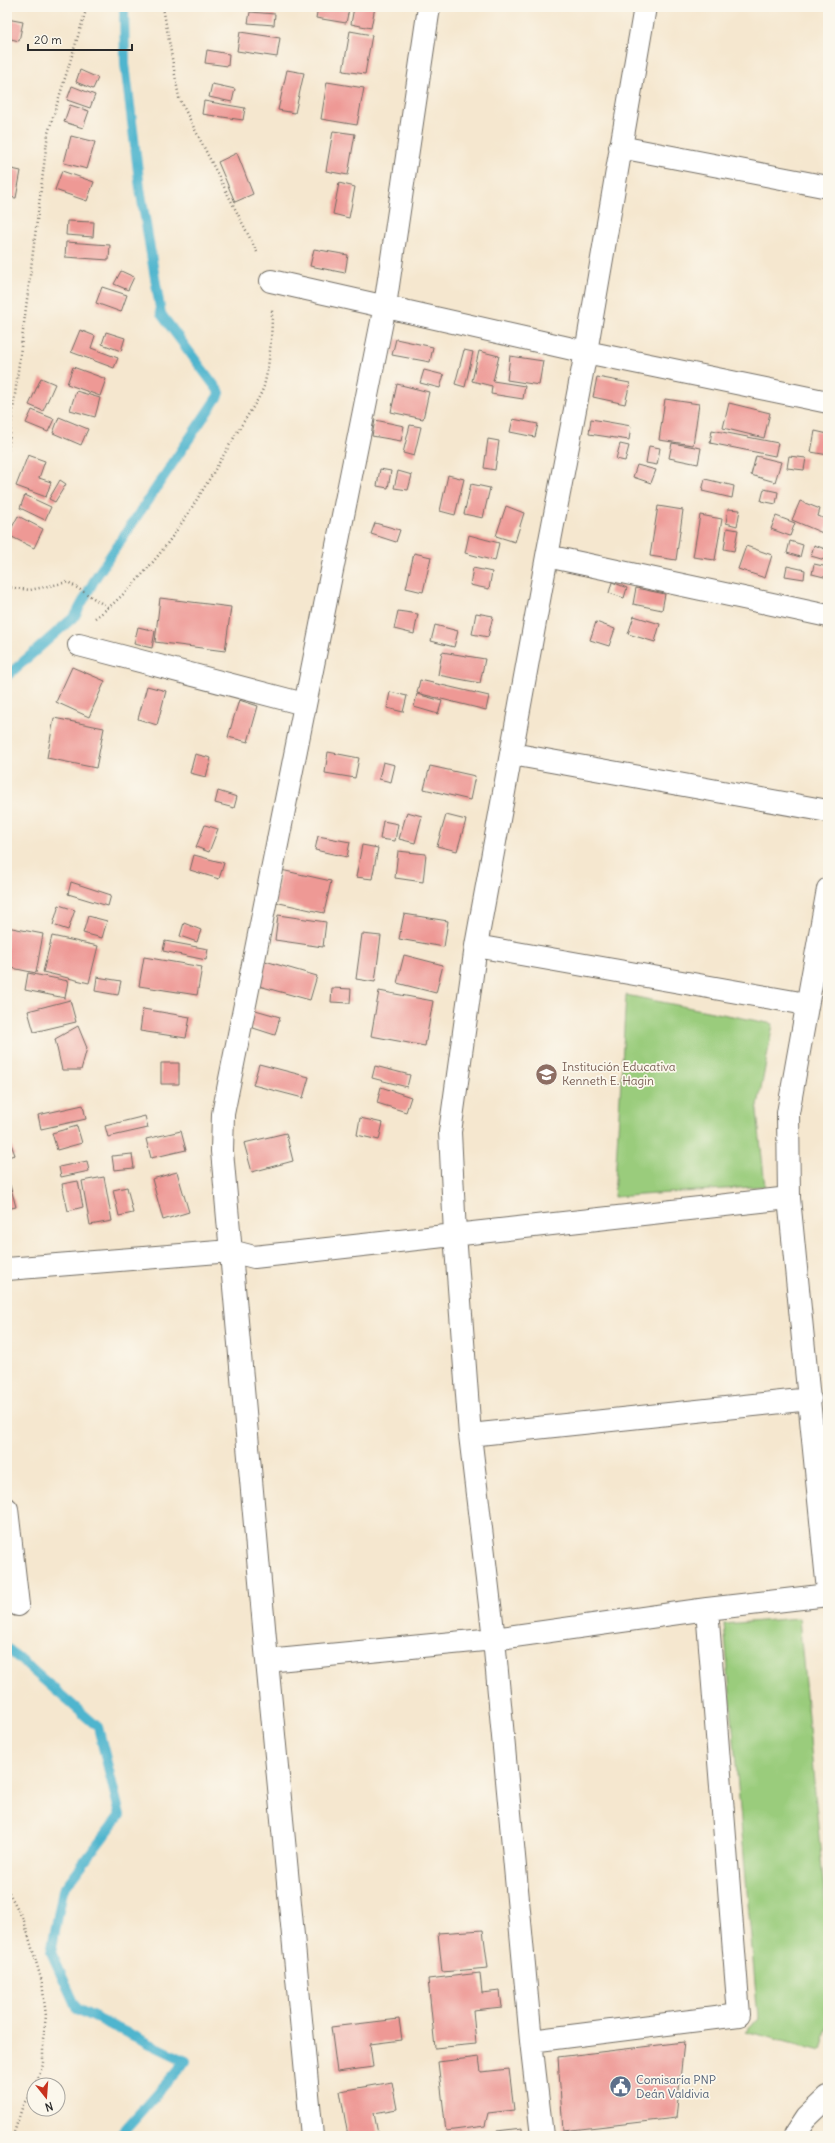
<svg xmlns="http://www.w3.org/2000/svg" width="835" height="2143" font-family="Delius,sans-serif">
<rect width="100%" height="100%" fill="#fbf7ec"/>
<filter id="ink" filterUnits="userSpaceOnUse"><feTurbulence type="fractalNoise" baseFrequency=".025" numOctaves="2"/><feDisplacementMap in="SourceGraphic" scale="8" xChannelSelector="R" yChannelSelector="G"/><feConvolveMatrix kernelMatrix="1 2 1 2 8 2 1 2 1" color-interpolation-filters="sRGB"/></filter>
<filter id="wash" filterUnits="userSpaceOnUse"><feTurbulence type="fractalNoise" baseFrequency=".012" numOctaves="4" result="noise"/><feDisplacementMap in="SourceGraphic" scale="16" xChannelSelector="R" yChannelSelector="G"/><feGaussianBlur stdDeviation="0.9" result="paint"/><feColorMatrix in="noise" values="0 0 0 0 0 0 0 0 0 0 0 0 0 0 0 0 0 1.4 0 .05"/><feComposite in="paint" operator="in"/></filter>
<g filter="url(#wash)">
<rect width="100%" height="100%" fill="#f5e7cf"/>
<path fill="#9acc7c" stroke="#627c54" d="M 626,995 L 773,1024 L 757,1111 L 765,1186 L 614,1197 Z
M 799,1618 L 828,1935 L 828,2023 L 821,2051 L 745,2031 L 758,2019 L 724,1624 Z"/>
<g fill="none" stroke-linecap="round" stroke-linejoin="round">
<path stroke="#50b5ce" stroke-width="10" d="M 7,676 L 75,616 L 96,577 L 220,393 L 161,314 L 140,188 L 125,64 L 124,7
M 7,1648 L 98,1727 L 120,1815 L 63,1890 L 51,1952 L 77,2009 L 186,2061 L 119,2136"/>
</g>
<g id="blocks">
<path fill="#ee9995" d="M 318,7 L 349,9 L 346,23 L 316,18 Z
M 354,7 L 375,7 L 371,28 L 351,24 Z
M 250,12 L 275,14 L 274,25 L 248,23 Z
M 7,19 L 23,22 L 19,41 L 7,38 Z
M 350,31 L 372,35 L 365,74 L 343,71 Z
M 240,32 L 280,38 L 277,57 L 237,51 Z
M 207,50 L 229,54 L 228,66 L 205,63 Z
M 80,70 L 98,78 L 93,89 L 76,82 Z
M 287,70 L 304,73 L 295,113 L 278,110 Z
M 327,82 L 364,88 L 357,125 L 321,119 Z
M 212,84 L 235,89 L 232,102 L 209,97 Z
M 72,86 L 95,95 L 90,108 L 67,100 Z
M 204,101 L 245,108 L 243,120 L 202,114 Z
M 70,105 L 89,111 L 83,128 L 64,122 Z
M 333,131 L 355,134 L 348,175 L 326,171 Z
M 71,136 L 95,142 L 87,169 L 64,163 Z
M 237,153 L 253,194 L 235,202 L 218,162 Z
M 7,168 L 21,171 L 16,198 L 7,197 Z
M 62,171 L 94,182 L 87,201 L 55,190 Z
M 339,183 L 355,187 L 349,218 L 333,214 Z
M 67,221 L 94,222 L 93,237 L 66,235 Z
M 66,242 L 110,245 L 109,260 L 65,257 Z
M 314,249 L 348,255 L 345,273 L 310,266 Z
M 121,271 L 134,277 L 128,290 L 114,284 Z
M 102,287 L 127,295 L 121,312 L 96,303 Z
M 80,330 L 95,336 L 91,348 L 118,358 L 114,368 L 71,352 Z
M 106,332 L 125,338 L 121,351 L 102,344 Z
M 396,339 L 433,347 L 430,362 L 392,355 Z
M 464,350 L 473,352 L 465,387 L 455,384 Z
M 479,351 L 499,356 L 493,381 L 525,386 L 523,399 L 491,394 L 492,386 L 472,381 Z
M 510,356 L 543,361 L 539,385 L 507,380 Z
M 73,367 L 106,379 L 100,396 L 67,384 Z
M 424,370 L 444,375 L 440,388 L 420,383 Z
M 597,377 L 630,383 L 625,404 L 593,397 Z
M 41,378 L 55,384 L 43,411 L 29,405 Z
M 397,384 L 429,392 L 423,419 L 391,412 Z
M 76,391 L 100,398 L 95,417 L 70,410 Z
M 665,399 L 699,404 L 693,445 L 659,440 Z
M 729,403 L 770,413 L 764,438 L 723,428 Z
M 32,410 L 54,419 L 48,432 L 26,423 Z
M 59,417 L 88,429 L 81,445 L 53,433 Z
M 513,419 L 538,424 L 535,437 L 510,432 Z
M 591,419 L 631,426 L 629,440 L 589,434 Z
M 375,420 L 404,426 L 401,441 L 372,436 Z
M 410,425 L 421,427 L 414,456 L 403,453 Z
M 712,430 L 778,443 L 775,456 L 710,443 Z
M 815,431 L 828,434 L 828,455 L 811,452 Z
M 488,439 L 499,441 L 495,470 L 484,468 Z
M 672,443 L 701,448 L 698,464 L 669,458 Z
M 620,444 L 629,446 L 625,461 L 616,459 Z
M 649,446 L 660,448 L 657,465 L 646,463 Z
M 28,455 L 45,461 L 39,478 L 51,482 L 46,497 L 16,486 Z
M 756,456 L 781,462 L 775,482 L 751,475 Z
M 789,456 L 806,458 L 804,470 L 787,468 Z
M 637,465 L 656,470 L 651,483 L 633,477 Z
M 380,469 L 391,471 L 388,488 L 377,486 Z
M 398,471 L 412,475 L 408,490 L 394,488 Z
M 448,475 L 464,479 L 455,515 L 440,511 Z
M 705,479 L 734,486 L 732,498 L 702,491 Z
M 60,480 L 66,484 L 55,502 L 49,499 Z
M 471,484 L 490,488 L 483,518 L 464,514 Z
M 764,489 L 778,492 L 776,504 L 761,501 Z
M 25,495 L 51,507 L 45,520 L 20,508 Z
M 800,501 L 820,509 L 818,516 L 828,520 L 825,534 L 792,520 Z
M 506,506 L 524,513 L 515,542 L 496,536 Z
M 658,506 L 683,510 L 676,560 L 650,556 Z
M 728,509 L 740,510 L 737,526 L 726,523 Z
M 700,515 L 722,519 L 715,560 L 693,557 Z
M 18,516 L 43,529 L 34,548 L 8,535 Z
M 776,516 L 795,523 L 790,536 L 771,529 Z
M 375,523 L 400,530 L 396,542 L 371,534 Z
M 727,528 L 738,530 L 734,551 L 724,549 Z
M 469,535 L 499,543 L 495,561 L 465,553 Z
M 790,541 L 803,545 L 800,557 L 787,553 Z
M 814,545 L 828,550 L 828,561 L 811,556 Z
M 746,546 L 772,555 L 765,578 L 738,569 Z
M 414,553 L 431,557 L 423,592 L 406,588 Z
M 814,564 L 828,567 L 828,578 L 812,574 Z
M 787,566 L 805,570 L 804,579 L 785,576 Z
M 473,568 L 492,572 L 489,589 L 470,585 Z
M 612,582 L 627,588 L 624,598 L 609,593 Z
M 636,588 L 665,594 L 662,610 L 633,604 Z
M 160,598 L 231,607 L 225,651 L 155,642 Z
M 398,611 L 418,614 L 414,634 L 394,629 Z
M 476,613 L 493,616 L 488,637 L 472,634 Z
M 634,616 L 660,624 L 655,642 L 628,634 Z
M 596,622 L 615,629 L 609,646 L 590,640 Z
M 435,625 L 458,631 L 454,647 L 431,641 Z
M 138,627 L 155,631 L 152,648 L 134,644 Z
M 442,652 L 485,659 L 480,683 L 438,675 Z
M 72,667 L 105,681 L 89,717 L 56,702 Z
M 420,680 L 489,696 L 486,710 L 417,693 Z
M 147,686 L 166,691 L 157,725 L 138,719 Z
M 390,692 L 407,696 L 403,712 L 387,708 Z
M 417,694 L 442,701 L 438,714 L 414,707 Z
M 239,700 L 258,706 L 248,742 L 228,737 Z
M 54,718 L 104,728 L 96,768 L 47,758 Z
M 328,752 L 359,758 L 355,778 L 325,773 Z
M 195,754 L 211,758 L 206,777 L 190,773 Z
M 383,762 L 395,765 L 391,782 L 379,779 Z
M 430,766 L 475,776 L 470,800 L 424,789 Z
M 218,791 L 237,797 L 234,808 L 215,803 Z
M 407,812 L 422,816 L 415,843 L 399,839 Z
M 446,815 L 466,820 L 457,851 L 437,846 Z
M 383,821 L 398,824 L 395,841 L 380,839 Z
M 205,825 L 218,829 L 209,852 L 196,847 Z
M 318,836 L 350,842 L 347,857 L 315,850 Z
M 362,845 L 378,848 L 372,879 L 356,877 Z
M 398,851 L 426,854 L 423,882 L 395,878 Z
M 194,855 L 224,863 L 219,879 L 190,870 Z
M 281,870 L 331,881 L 324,913 L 275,902 Z
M 71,882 L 111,895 L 108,906 L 68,894 Z
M 59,905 L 75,910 L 68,930 L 53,925 Z
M 404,914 L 448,921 L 444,947 L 399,939 Z
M 278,915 L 326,922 L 323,947 L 275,940 Z
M 88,916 L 107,921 L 102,938 L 83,933 Z
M 184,923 L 201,930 L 197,942 L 180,936 Z
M 7,927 L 43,934 L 36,973 L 7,967 Z
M 362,934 L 381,936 L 375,982 L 356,979 Z
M 52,936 L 98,946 L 89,983 L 43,972 Z
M 165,941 L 208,949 L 206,960 L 163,951 Z
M 404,955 L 443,965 L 436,993 L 397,983 Z
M 144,957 L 202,967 L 197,995 L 139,986 Z
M 265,961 L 317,976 L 310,1000 L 259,986 Z
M 28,973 L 68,981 L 65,998 L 25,990 Z
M 97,977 L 121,981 L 118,995 L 95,991 Z
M 332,988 L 351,989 L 350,1003 L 331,1002 Z
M 379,991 L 433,1001 L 425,1046 L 371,1036 Z
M 70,1000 L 76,1022 L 34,1032 L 28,1011 Z
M 143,1009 L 190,1017 L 186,1038 L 140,1031 Z
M 252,1009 L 280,1017 L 275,1035 L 247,1026 Z
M 78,1026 L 87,1048 L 81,1070 L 62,1070 L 55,1039 Z
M 161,1063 L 179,1063 L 179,1084 L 161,1084 Z
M 259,1064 L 309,1077 L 303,1098 L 253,1085 Z
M 375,1066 L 410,1075 L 407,1087 L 372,1078 Z
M 381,1087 L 411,1097 L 406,1112 L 377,1103 Z
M 83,1105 L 86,1119 L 41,1129 L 38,1115 Z
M 145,1116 L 148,1128 L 108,1137 L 105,1126 Z
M 360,1118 L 383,1123 L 379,1140 L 357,1135 Z
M 77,1126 L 82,1143 L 57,1150 L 52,1133 Z
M 181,1131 L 186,1150 L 151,1158 L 146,1139 Z
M 7,1133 L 15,1155 L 7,1157 Z
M 286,1133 L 293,1161 L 252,1172 L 244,1143 Z
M 132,1154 L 134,1168 L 114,1170 L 112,1156 Z
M 87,1161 L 89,1171 L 61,1177 L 59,1167 Z
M 177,1172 L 189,1212 L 163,1220 L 152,1179 Z
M 104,1177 L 112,1221 L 90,1225 L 82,1181 Z
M 78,1181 L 83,1207 L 68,1211 L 62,1184 Z
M 7,1185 L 10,1185 L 16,1207 L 7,1209 Z
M 127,1187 L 133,1213 L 119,1216 L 113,1190 Z
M 483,1930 L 488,1968 L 442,1972 L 438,1933 Z
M 480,1973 L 482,1993 L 500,1991 L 502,2007 L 473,2010 L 476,2044 L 435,2048 L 428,1979 Z
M 399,2019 L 402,2040 L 370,2044 L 373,2067 L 337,2072 L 331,2027 Z
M 684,2042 L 676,2118 L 563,2131 L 558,2057 Z
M 479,2057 L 481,2072 L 509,2069 L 514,2110 L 488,2113 L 485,2126 L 446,2131 L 438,2062 Z
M 392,2082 L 397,2109 L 374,2113 L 378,2134 L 348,2136 L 340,2091 Z
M 522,2128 L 522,2136 L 497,2136 L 497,2131 Z"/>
</g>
</g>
<g filter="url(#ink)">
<use href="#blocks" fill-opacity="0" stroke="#726d64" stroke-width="1"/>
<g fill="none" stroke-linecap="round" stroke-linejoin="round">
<defs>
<path id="minor" d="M 620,147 L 828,187
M 271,281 L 586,352 L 828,402
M 547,556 L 828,616
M 79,645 L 304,704
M 512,754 L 828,811
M 828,889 L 788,1113 L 789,1198 L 828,1591
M 476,946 L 806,1004
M 7,1269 L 231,1251 L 254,1257 L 789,1198
M 470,1435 L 810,1399
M 7,1509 L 18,1605
M 267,1661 L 494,1639 L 707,1609 L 828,1595
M 531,2041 L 739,2015 L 707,1609
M 312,2136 L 267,1661 L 222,1151 L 223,1114 L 385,306 L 429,7
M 542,2136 L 531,2041 L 494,1639 L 470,1435 L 455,1234 L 450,1132 L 476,946 L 547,556 L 586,352 L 645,7
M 794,2136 L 806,2118 L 828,2097"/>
</defs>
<use href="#minor" stroke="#726d64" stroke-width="24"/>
<path stroke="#726d64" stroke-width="2.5" stroke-dasharray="1 3" stroke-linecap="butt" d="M 163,7 L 179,98 L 258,254
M 7,458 L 48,133 L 87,7
M 7,587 L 30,590 L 68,582 L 109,608
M 95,618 C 158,572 196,501 235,436 C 242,423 260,399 264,386 C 270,362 272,335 272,310
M 7,1889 L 24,1921 L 42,1982 L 46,2016 L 43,2039 L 43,2065 L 35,2085
M 13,2136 L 23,2105 L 34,2088"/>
<use href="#minor" stroke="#fff" stroke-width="22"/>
</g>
</g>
<defs>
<symbol id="school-disc" viewBox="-11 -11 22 22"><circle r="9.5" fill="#8d6e63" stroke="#fbf7ec"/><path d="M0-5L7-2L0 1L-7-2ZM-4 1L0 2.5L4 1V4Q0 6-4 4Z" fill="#fff"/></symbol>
<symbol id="civic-disc" viewBox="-11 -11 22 22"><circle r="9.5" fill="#5c6f8a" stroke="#fbf7ec"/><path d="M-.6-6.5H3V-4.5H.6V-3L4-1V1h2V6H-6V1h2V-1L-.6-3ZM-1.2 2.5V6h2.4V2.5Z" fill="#fff"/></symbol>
</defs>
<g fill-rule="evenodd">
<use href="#school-disc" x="534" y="1062" width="25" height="25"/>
<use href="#civic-disc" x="608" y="2074" width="25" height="25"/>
</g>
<g text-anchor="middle" stroke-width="3.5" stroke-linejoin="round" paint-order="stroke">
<g font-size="12" fill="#785e54" stroke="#fbf7ec" text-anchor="start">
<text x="562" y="1071">Institución Educativa<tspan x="562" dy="14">Kenneth E. Hagin</tspan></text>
</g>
<g font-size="12" fill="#4e5e75" stroke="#fbf7ec" text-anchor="start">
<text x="636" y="2084">Comisaría PNP<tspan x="636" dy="14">Deán Valdivia</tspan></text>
</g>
</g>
<rect width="835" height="2143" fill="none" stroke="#fbf7ec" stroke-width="24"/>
<g transform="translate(46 2097) rotate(163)"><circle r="19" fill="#fbf7ec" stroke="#a8a59f"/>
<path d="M0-3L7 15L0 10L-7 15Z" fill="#c8321e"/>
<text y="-6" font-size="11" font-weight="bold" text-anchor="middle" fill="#2b2b2b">N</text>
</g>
<path d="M28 44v6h104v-6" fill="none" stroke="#2b2b2b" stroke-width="2"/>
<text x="34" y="44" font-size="12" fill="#2b2b2b" stroke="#fbf7ec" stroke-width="3" paint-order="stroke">20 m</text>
</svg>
